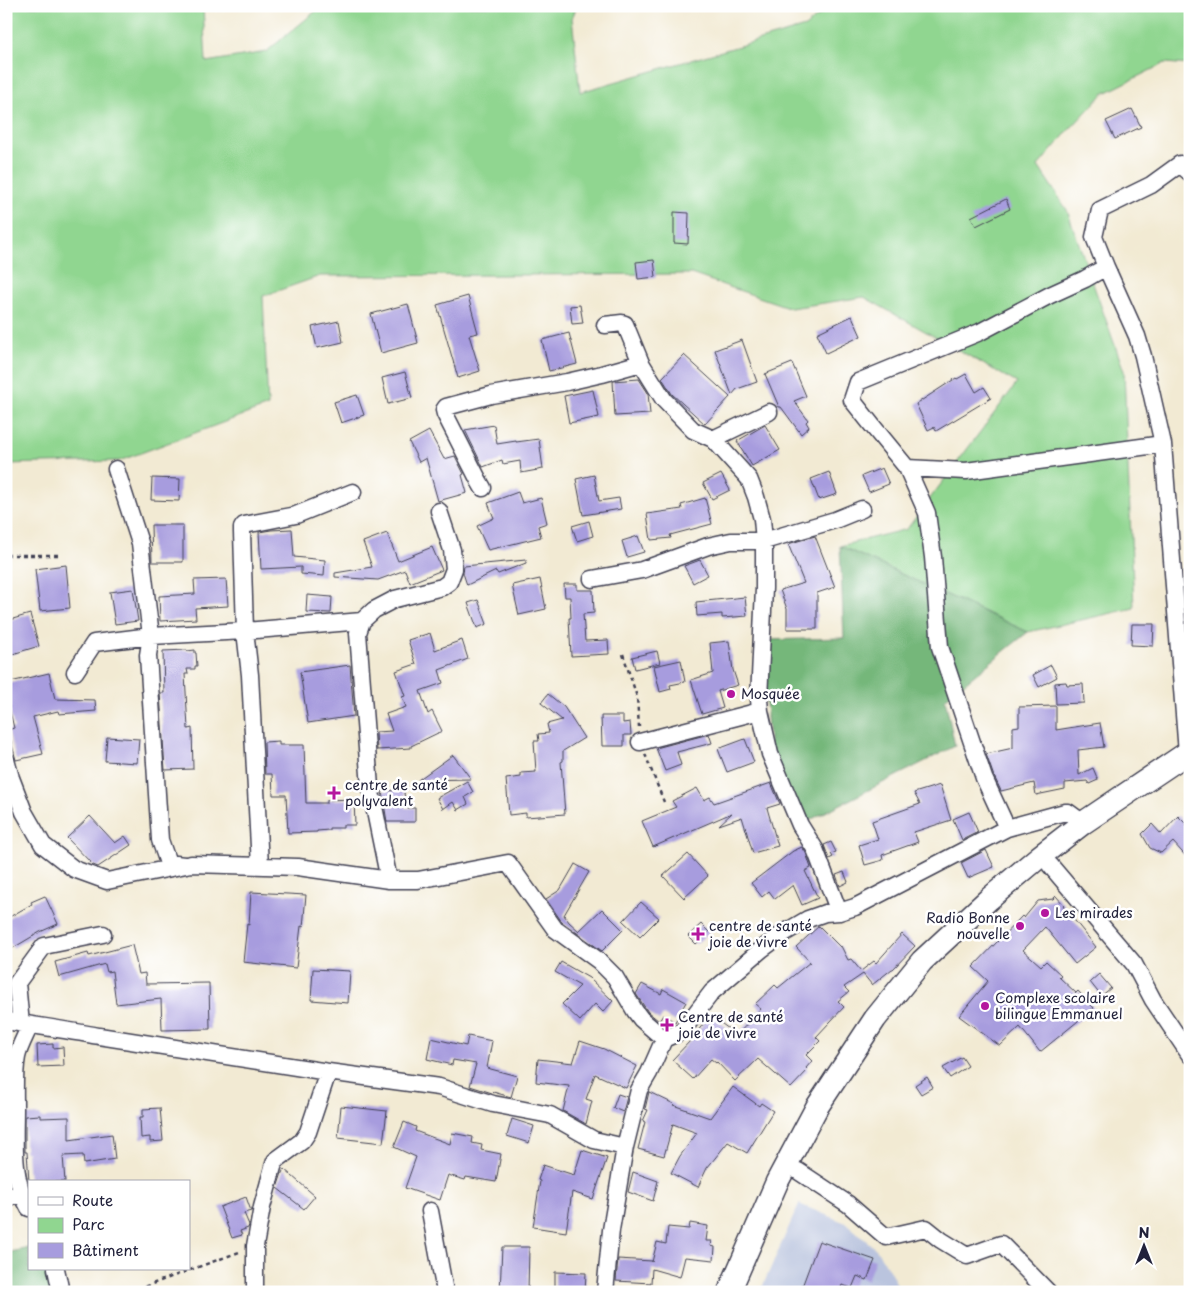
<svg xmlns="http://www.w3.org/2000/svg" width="1196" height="1298" font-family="'Playpen Sans',sans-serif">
<rect width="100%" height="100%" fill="#fff"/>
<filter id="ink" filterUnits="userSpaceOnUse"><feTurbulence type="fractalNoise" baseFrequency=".02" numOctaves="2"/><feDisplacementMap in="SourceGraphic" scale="10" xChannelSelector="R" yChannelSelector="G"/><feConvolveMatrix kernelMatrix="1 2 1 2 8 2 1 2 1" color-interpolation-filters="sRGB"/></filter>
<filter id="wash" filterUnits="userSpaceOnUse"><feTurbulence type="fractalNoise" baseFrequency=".0096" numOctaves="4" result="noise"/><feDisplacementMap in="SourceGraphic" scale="20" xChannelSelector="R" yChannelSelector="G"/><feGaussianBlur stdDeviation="1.12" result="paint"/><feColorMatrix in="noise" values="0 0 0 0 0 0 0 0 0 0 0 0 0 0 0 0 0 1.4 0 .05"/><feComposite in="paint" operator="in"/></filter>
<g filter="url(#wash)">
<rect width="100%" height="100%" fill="#f2ead3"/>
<path fill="#bac4de" d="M 799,1204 L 846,1223 L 876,1249 L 889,1269 L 901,1292 L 760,1292 Z"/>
<path fill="#90d690" stroke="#597c66" d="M 6,6 L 203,6 L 206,62 L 266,52 L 322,6 L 577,6 L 572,18 L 580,92 L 805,27 L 830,6 L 1190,6 L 1190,65 L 1165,63 L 1103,94 L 1068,131 L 1038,166 L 1067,210 L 1124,371 L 1134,608 L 1028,632 L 840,546 L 907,529 L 1017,383 L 864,297 L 791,308 L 691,274 L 320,276 L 263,296 L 268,406 L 119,461 L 6,464 Z"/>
<path fill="#74b77a" stroke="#4b6c5a" d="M 840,546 L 1028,632 L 945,699 L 955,746 L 800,825 L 770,754 L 761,640 L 844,638 Z
M 29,1248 L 29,1269 L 56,1269 L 61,1292 L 6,1292 L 6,1253 Z"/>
<g id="blocks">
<path fill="#a79cde" d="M 1132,109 L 1141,127 L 1115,139 L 1106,121 Z
M 1006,199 L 1010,209 L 976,226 L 971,217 Z
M 674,212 L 689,213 L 688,244 L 674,243 Z
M 654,260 L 656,277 L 638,279 L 636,262 Z
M 468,296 L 478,333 L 469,335 L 480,371 L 458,378 L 437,305 Z
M 408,304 L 418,343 L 381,353 L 371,314 Z
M 580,305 L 583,323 L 572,324 L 570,306 Z
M 852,316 L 861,336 L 826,353 L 817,333 Z
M 339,321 L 343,342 L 317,348 L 312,327 Z
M 569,333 L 577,364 L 549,371 L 542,340 Z
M 742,340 L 757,382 L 737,389 L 732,395 L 715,350 Z
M 684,355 L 730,397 L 705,424 L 672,394 L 662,378 Z
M 792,363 L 806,396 L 794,401 L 808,420 L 806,422 L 809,427 L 801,434 L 781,407 L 779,407 L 765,374 Z
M 405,372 L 412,398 L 388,404 L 382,378 Z
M 966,374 L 976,392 L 984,387 L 991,398 L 936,431 L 934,427 L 928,430 L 916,404 L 956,378 L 957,379 Z
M 639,379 L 648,393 L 650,414 L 615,416 L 613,381 Z
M 593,390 L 599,417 L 569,423 L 564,396 Z
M 357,395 L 364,415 L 341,423 L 334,402 Z
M 494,425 L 497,444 L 516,441 L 516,442 L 539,439 L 543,469 L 521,473 L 520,461 L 503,464 L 502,460 L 483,467 L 465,430 Z
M 765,425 L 780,450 L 752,466 L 737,441 Z
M 429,431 L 444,459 L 455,456 L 464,474 L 462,475 L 467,493 L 438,501 L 426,458 L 419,462 L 409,442 Z
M 882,468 L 889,484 L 869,492 L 862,476 Z
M 829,472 L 837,494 L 819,500 L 811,479 Z
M 721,474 L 730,490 L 712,499 L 703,483 Z
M 594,475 L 599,501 L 619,498 L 621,509 L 583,515 L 576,479 Z
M 152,478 L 180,479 L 179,501 L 151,500 Z
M 518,492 L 522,503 L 541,498 L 547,523 L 538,526 L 541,537 L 488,550 L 477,526 L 494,518 L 488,503 Z
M 705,498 L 712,524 L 670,535 L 671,538 L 651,540 L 647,514 L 682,509 L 681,505 Z
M 589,521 L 593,536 L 577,541 L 572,526 Z
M 151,525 L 183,525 L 183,562 L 152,562 Z
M 292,529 L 294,557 L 325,560 L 324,576 L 301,574 L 301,567 L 261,569 L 259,532 L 271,530 Z
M 387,533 L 398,561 L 432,547 L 442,570 L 410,583 L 405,570 L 378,580 L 335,577 L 335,573 L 372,567 L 363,542 Z
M 638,536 L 644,552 L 627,557 L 622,541 Z
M 815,536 L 835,587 L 817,593 L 817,629 L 787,629 L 787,609 L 780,590 L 804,583 L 788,544 Z
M 526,560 L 526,563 L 498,574 L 496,571 L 467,585 L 463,573 L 464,566 Z
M 700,560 L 708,575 L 693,583 L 684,566 Z
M 66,565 L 70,608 L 40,611 L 35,569 Z
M 226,579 L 228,606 L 195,608 L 196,619 L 160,621 L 159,596 L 195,594 L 194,580 Z
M 540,579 L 546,609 L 519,615 L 512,585 Z
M 564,584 L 577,584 L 577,590 L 593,590 L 594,613 L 583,614 L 585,641 L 608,640 L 609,654 L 571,656 L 569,618 L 571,618 L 570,597 L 565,597 Z
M 133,589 L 138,621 L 115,624 L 110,592 Z
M 307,595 L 332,597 L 331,613 L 306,612 Z
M 745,597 L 747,616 L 722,618 L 722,614 L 697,616 L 696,602 Z
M 478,600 L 487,624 L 477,628 L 468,603 Z
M 30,614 L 39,646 L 6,656 L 6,621 Z
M 1132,624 L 1154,624 L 1153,646 L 1131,645 Z
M 430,633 L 435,650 L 462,640 L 468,659 L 439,670 L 443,683 L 420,691 L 428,714 L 432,711 L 442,731 L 411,746 L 411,748 L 377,750 L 376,732 L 392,731 L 386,714 L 406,707 L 402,697 L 405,696 L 396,671 L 416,664 L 408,640 Z
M 729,641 L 733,670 L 738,685 L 718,691 L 723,708 L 702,714 L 691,680 L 713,673 L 710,643 Z
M 187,650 L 187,651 L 195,650 L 195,653 L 196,653 L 197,666 L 195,666 L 195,669 L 187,669 L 188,674 L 185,674 L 188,729 L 192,728 L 193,769 L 165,770 L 160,693 L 164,693 L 163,651 Z
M 657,651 L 660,663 L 635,669 L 632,657 Z
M 681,660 L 685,682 L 670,685 L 671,689 L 660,692 L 654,666 Z
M 350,665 L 354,716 L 308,723 L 300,672 Z
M 1051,665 L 1057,677 L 1039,687 L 1033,675 Z
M 49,673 L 55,699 L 95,700 L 96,711 L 59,714 L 58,711 L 33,717 L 43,754 L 16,760 L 8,730 L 14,728 L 6,695 L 6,683 Z
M 1066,682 L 1067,685 L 1083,684 L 1084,703 L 1056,704 L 1055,683 Z
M 548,694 L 564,707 L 584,738 L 563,751 L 563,761 L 561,762 L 565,814 L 526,817 L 526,813 L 509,815 L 506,779 L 521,777 L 521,773 L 536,772 L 534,741 L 539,741 L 538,734 L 549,733 L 547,724 L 562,720 L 541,703 Z
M 1056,706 L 1056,730 L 1100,723 L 1104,747 L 1078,750 L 1079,775 L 1093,768 L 1098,780 L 1089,784 L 1087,781 L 1065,783 L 1065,789 L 1036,795 L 1034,783 L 1001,791 L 993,774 L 986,754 L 1013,748 L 1013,727 L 1019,726 L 1019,707 Z
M 601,716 L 623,716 L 623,723 L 630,722 L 631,735 L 624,735 L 624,746 L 602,746 Z
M 709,734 L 712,743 L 677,752 L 681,765 L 665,771 L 656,748 Z
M 107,737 L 139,739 L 137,763 L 105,761 Z
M 745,739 L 754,762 L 727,772 L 718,749 Z
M 279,741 L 279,745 L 304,745 L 306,803 L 327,803 L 327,800 L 354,799 L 355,825 L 343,825 L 343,828 L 329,828 L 329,830 L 317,831 L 317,832 L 288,833 L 286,795 L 273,795 L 272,774 L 265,774 L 264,742 Z
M 453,755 L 471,779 L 418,780 Z
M 467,781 L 473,792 L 465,797 L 468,804 L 458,810 L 453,802 L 443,809 L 437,798 Z
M 771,783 L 780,804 L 767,808 L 778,846 L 753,853 L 742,817 L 719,825 L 732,813 L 653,847 L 642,821 L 676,807 L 672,801 L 697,788 L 704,800 L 710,797 L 714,803 Z
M 940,785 L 951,820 L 914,832 L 918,842 L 882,855 L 883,860 L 865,865 L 859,845 L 878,839 L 872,821 L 920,804 L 914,793 Z
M 404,790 L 405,808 L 415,808 L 415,822 L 387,822 L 382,791 Z
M 969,812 L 978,832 L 962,840 L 953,819 Z
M 90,816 L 115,843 L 125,836 L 131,845 L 98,867 L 93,865 L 67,838 Z
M 1178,816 L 1190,828 L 1190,861 L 1173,842 L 1161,853 L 1150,848 L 1142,834 L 1152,824 L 1161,834 Z
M 831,842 L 836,852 L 831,854 L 833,857 L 829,859 L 824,845 Z
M 802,847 L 806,853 L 811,868 L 805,871 L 818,898 L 802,905 L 793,885 L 775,899 L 769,891 L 762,897 L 751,883 L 793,851 Z
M 986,850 L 994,867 L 968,878 L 961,863 Z
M 688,854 L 708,876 L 684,898 L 663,876 Z
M 575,864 L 589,872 L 564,915 L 569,922 L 579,931 L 602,909 L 623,930 L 602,951 L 562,922 L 546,899 L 560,890 Z
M 844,872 L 848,882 L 840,886 L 836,875 Z
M 251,892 L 306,895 L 303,927 L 301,926 L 296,968 L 243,962 L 247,924 L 249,925 Z
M 45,896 L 58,924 L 40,932 L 13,948 L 6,938 L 6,919 L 32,904 L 31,902 Z
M 1056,896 L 1064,905 L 1063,906 L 1096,947 L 1075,964 L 1045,927 L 1023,950 L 1041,966 L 1046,961 L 1061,975 L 1059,977 L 1076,993 L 1078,991 L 1094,1008 L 1040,1052 L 1020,1027 L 1000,1046 L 959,1016 L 988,981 L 973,967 L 1022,916 L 1024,918 L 1038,901 L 1053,899 Z
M 641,902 L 659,918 L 640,937 L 623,921 Z
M 701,924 L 709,932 L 696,944 L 688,936 Z
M 819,926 L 840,947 L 841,946 L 848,960 L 851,959 L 861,971 L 874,961 L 876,963 L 902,934 L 915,946 L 893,969 L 892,969 L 872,985 L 863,974 L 844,987 L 849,992 L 838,1001 L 844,1007 L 816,1037 L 820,1041 L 806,1055 L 812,1061 L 806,1068 L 808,1070 L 791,1088 L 758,1059 L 735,1081 L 717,1062 L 716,1063 L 711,1059 L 693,1079 L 672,1060 L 691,1040 L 710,1015 L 737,1035 L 761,1009 L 755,1004 L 775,985 L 778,988 L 810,962 L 796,947 Z
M 132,945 L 139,974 L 145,973 L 146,984 L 209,983 L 210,1029 L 162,1030 L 161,999 L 116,1004 L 112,971 L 107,972 L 105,964 L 59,977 L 55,962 L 88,953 L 89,956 Z
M 561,962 L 589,978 L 613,1001 L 603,1012 L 595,1004 L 580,1021 L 562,1004 L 580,986 L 555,972 Z
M 313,969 L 350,971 L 348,1003 L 311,1000 Z
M 1099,974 L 1111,988 L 1101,996 L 1090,982 Z
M 642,984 L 661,994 L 663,989 L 686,1002 L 675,1022 L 663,1015 L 659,1021 L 648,1012 L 636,994 Z
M 468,1036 L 492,1041 L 487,1068 L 517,1076 L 511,1097 L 493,1092 L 492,1093 L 470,1086 L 476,1064 L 453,1060 L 452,1065 L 427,1059 L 431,1038 L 466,1046 Z
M 580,1041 L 604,1049 L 637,1066 L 626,1088 L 595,1074 L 586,1099 L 592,1101 L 586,1124 L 563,1111 L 569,1086 L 536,1082 L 538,1059 L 573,1063 Z
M 53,1044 L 53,1048 L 63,1047 L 64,1066 L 38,1067 L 37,1045 Z
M 962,1057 L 968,1066 L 950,1078 L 943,1068 Z
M 927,1077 L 933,1087 L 921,1094 L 915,1085 Z
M 733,1087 L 759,1106 L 761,1103 L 773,1111 L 747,1153 L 728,1142 L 707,1168 L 698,1187 L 671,1173 L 680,1156 L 697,1133 L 673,1124 L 664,1156 L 638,1149 L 645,1122 L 643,1121 L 648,1110 L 645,1109 L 649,1092 L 674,1104 L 673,1105 L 710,1118 Z
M 618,1094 L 627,1097 L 623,1112 L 613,1108 Z
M 341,1106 L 387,1111 L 383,1143 L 338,1138 Z
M 160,1108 L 163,1141 L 150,1142 L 150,1137 L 141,1138 L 140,1117 L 143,1117 L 143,1109 Z
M 40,1115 L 40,1118 L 69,1117 L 69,1140 L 112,1134 L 115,1159 L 84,1164 L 83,1155 L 63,1156 L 65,1182 L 29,1182 L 27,1152 L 25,1152 L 25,1116 Z
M 512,1119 L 534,1126 L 529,1143 L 507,1136 Z
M 404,1122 L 416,1127 L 415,1131 L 450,1144 L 452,1133 L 473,1137 L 472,1143 L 482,1145 L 481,1150 L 501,1154 L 496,1182 L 466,1177 L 465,1180 L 448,1175 L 440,1200 L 405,1188 L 416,1157 L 394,1147 Z
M 582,1150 L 607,1158 L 593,1199 L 572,1192 L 566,1232 L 533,1227 L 540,1181 L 538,1180 L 543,1165 L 574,1175 Z
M 284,1169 L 315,1196 L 304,1209 L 277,1188 L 282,1173 Z
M 633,1172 L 658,1181 L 653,1201 L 628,1192 Z
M 246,1197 L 251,1211 L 244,1213 L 249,1225 L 248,1228 L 240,1231 L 242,1235 L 232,1238 L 220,1207 Z
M 690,1223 L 708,1226 L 706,1241 L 712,1241 L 711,1246 L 715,1247 L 714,1260 L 685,1257 L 680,1277 L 652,1269 L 651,1283 L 616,1281 L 618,1259 L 652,1261 L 652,1262 L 657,1242 L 666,1244 L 668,1227 L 689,1229 Z
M 819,1241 L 875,1260 L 867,1280 L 857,1276 L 852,1288 L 842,1285 L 839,1292 L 800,1292 Z
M 502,1247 L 529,1247 L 528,1292 L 500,1292 Z
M 555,1272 L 586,1273 L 585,1292 L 555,1292 Z"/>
</g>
</g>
<g filter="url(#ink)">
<use href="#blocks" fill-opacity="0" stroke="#414052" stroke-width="1"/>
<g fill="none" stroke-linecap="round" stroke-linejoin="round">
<defs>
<path id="street" d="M 1106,267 L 1094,237 L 1100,210 L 1151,185 L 1180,164 L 1190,173
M 605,325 L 622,323 L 625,324 L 641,363 L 664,400 L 693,430 L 713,439 L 749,479 L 756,497 L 762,519 L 764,541 L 764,588 L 759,699 L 760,711 L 770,754 L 800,825 L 815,849 L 839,912
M 713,439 L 769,412
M 907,468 L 966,471 L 1163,444
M 483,488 L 479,481 L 445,414 L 444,410 L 446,407 L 491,395 L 567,382 L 602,374 L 641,363
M 353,492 L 296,515 L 244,525 L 242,528 L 242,532 L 245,631 L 362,621
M 592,579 L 642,570 L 708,546 L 731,541 L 764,541 L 835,520 L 862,509
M 75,672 L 94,643 L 151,636 L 140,543 L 116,469
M 640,742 L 760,711
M 6,760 L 11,778 L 24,812 L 43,845 L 74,869 L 107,881 L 191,864 L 298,867 L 389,880 L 418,880 L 508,863 L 555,929 L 599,961 L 615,977 L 635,1011 L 641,1019 L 664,1039
M 1007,828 L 984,778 L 940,647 L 933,557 L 927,513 L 907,468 L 875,429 L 852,400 L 858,382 L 980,332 L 1050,295 L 1085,279 L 1106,267 L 1137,336 L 1143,356 L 1163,444 L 1187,753
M 184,865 L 168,863 L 160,840 L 148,655 L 151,636 L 245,631 L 250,675 L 260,866
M 1050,865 L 1134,964 L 1153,1000 L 1190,1055
M 389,880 L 370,787 L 358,633 L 362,621 L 374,610 L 395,599 L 442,587 L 449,582 L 454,569 L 452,550 L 439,511
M 6,1021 C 37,1026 68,1030 99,1036 L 328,1072 L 439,1087 L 493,1104 L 550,1115 L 594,1140 L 625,1147
M 21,1024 L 17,983 L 44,946 L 103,934
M 798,1171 L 848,1204 L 886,1237 L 926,1228 L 941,1240 L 967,1256 L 1001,1244 L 1048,1292
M 6,1198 L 23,1193
M 29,1208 C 11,1178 15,1141 15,1107 C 15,1091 14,1073 17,1057 C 19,1047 26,1035 30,1025
M 430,1211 L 445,1292
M 56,1269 L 61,1292
M 255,1292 L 255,1246 L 262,1207 L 273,1167 L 275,1161 L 302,1141 L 308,1132 L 328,1072
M 605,1292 L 611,1230 L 625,1147 L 639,1090 L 649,1073 L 664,1039 L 682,1031 L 712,992 L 762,949 L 784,933 L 808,919 L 825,913 L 839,912 L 855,907 L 1007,828 L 1065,812 L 1068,812 L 1083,823"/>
<path id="secondary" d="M 729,1292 L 777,1182 L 817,1107 L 875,1019 L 922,961 L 989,899 L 1039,857 L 1083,823 L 1190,751"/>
</defs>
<use href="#street" stroke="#414052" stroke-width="19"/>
<use href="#secondary" stroke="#414052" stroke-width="25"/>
<path stroke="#414052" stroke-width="2.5" stroke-dasharray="4 4" stroke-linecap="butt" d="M 6,555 L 58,555
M 623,654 L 637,697 L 639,727
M 645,754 L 664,802
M 130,1292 L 242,1251"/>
<use href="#street" stroke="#fff" stroke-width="16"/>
<use href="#secondary" stroke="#fff" stroke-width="22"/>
</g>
</g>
<g fill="#b5179e" stroke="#fff" stroke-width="2">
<circle cx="731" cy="694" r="5"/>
<path d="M331.5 785.5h5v5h5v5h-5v5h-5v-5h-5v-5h5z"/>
<circle cx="1045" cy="913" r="5"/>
<circle cx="1020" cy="926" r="5"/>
<path d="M695.5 926.5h5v5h5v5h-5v5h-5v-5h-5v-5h5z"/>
<circle cx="985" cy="1006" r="5"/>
<path d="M664.5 1017.5h5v5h5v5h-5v5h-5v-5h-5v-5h5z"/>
</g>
<g text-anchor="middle" stroke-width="5" stroke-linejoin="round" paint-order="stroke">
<g font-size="14" fill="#22223b" stroke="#fff" text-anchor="start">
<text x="741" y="699">Mosquée</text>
<text x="345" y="790">centre de santé<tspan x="345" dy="16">polyvalent</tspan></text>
<text x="1055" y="918">Les mirades</text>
<text x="1010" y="923" text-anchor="end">Radio Bonne<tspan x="1010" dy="16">nouvelle</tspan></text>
<text x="709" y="931">centre de santé<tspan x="709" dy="16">joie de vivre</tspan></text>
<text x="995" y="1003">Complexe scolaire<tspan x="995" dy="16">bilingue Emmanuel</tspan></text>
<text x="678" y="1022">Centre de santé<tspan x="678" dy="16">joie de vivre</tspan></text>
</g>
</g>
<rect width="1196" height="1298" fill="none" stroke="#fff" stroke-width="25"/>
<rect x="28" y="1180" width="162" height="90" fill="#ffffff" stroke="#a7a7b1"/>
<rect x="38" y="1197" width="25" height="8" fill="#ffffff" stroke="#a7a7b1"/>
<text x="72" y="1206" font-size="15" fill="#22223b">Route</text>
<rect x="38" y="1218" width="25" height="15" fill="#90d690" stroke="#a7a7b1"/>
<text x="72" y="1230" font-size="15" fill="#22223b">Parc</text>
<rect x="38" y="1243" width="25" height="15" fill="#a79cde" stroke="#a7a7b1"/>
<text x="72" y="1256" font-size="15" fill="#22223b">Bâtiment</text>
<g transform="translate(1144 1246)" stroke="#ffffff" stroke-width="4" paint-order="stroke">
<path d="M0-4L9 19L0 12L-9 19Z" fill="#22223b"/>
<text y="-8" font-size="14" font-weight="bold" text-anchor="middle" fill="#22223b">N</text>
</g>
</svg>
